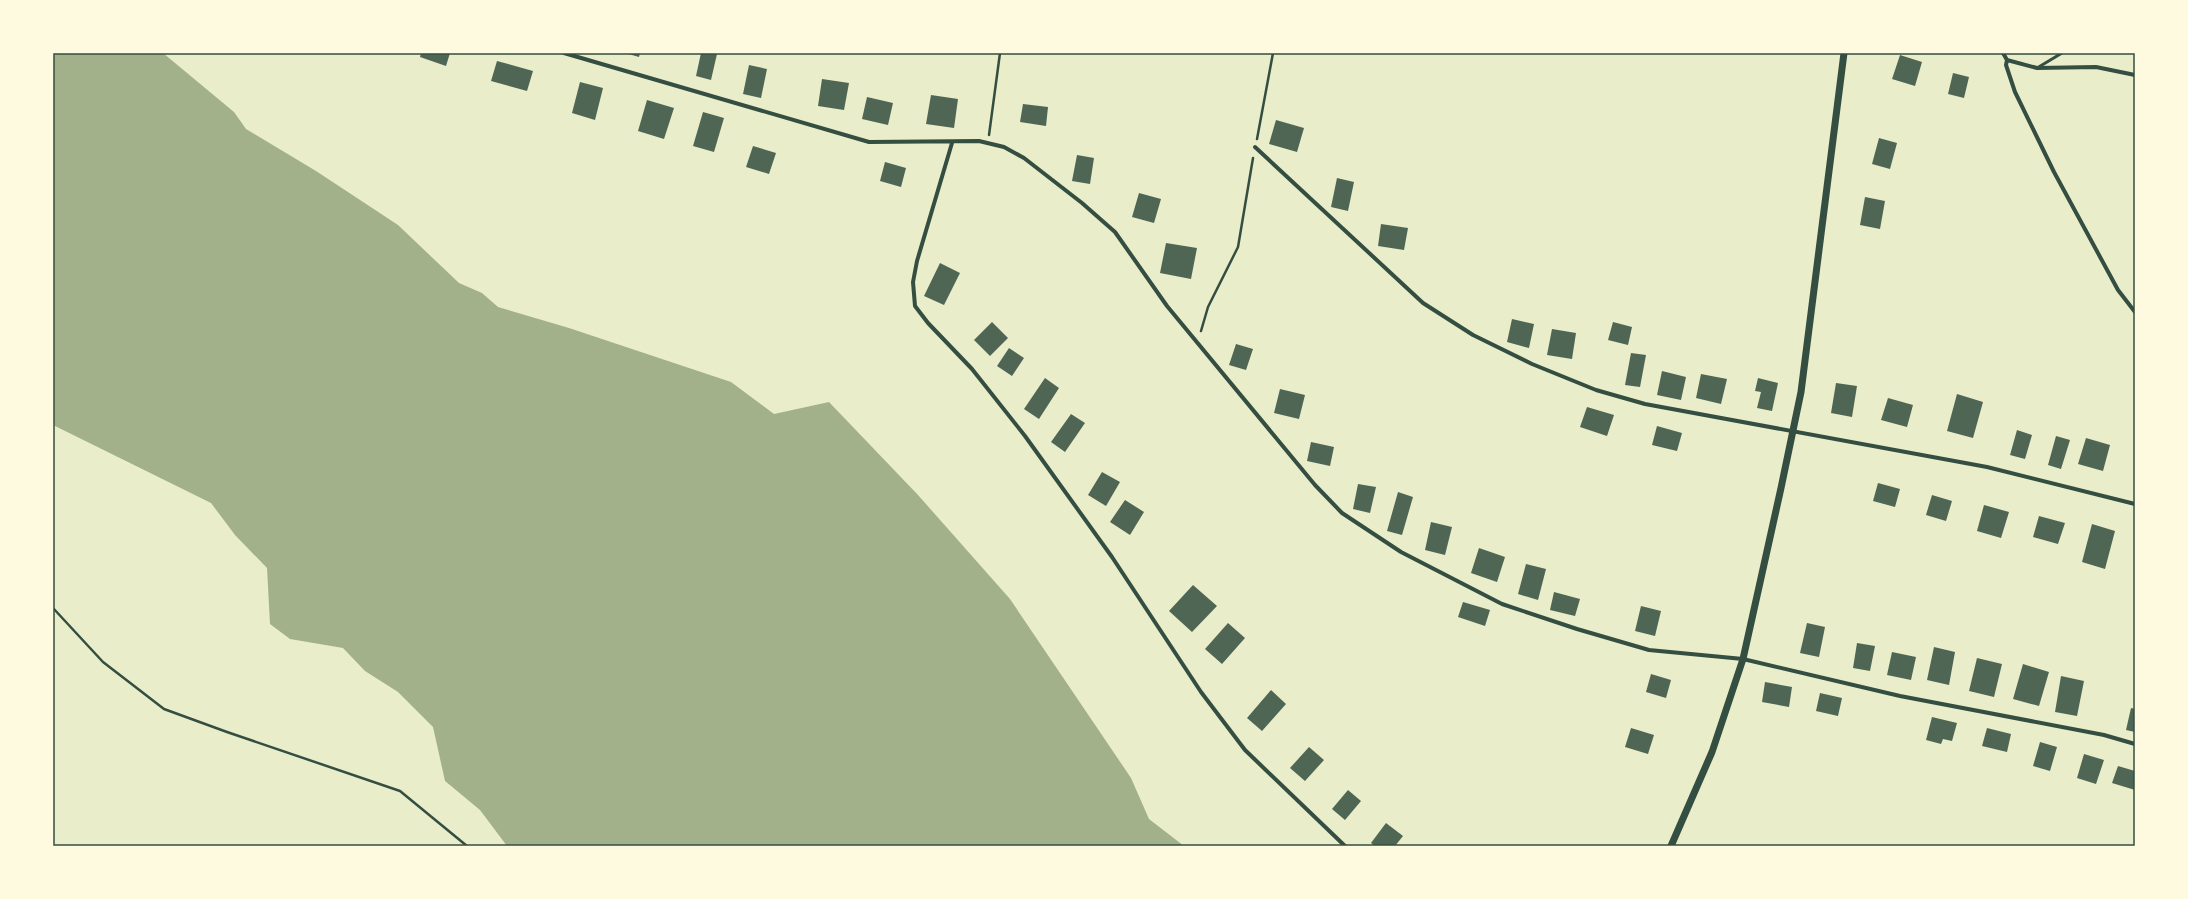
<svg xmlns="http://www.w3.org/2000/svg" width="2188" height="899" font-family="'PT Sans',sans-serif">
<rect width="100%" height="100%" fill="#e9edc9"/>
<path fill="#a3b18a" d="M 53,53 L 163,53 L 234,112 L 246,129 L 316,171 L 398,225 L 459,283 L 482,293 L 498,307 L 569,328 L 731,382 L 774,414 L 829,402 L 918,495 L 1010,599 L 1131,778 L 1149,819 L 1184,846 L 507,846 L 480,810 L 445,781 L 433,727 L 398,692 L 365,671 L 343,648 L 290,639 L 270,624 L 267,568 L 235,535 L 211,503 L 53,425 Z"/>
<path fill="#4f6655" d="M 421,53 L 450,53 L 446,66 L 420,57 Z
M 625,53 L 640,53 L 639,57 Z
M 701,53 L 717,54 L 711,80 L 696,76 Z
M 1900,55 L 1922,62 L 1915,86 L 1892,79 Z
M 497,61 L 533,71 L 527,91 L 491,81 Z
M 749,65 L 767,69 L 761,98 L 743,94 Z
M 1953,73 L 1969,77 L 1964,98 L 1948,94 Z
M 822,79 L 849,83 L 844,110 L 818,106 Z
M 580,82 L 603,88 L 595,120 L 572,113 Z
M 931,95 L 958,99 L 954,128 L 926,124 Z
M 867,97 L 893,103 L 888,125 L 862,119 Z
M 647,100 L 674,108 L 664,139 L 638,131 Z
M 1023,104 L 1048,107 L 1046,126 L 1020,122 Z
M 703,112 L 724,118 L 714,152 L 693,146 Z
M 1276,120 L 1304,128 L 1297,152 L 1269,144 Z
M 1879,138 L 1897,143 L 1890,169 L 1872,164 Z
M 753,146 L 776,153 L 769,174 L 746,167 Z
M 1077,155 L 1094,158 L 1090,184 L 1072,181 Z
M 885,162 L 906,168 L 901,187 L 880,181 Z
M 1337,178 L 1354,182 L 1348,211 L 1331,207 Z
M 1139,193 L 1161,199 L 1154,223 L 1132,217 Z
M 1865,197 L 1885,201 L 1880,229 L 1860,225 Z
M 1381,224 L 1408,228 L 1404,250 L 1378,246 Z
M 1166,243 L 1197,248 L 1191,279 L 1160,273 Z
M 940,263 L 960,273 L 944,305 L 924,296 Z
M 1512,319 L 1534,324 L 1529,348 L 1507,342 Z
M 992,322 L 1008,338 L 990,356 L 974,340 Z
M 1613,322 L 1632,327 L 1628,345 L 1608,340 Z
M 1552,329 L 1576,333 L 1572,359 L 1547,355 Z
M 1236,344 L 1253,349 L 1246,370 L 1229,365 Z
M 1009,348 L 1024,358 L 1012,376 L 997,366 Z
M 1631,353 L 1646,355 L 1640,387 L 1625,385 Z
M 1662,371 L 1686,377 L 1681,400 L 1657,395 Z
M 1701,374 L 1727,379 L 1721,404 L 1696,398 Z
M 1045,378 L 1059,388 L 1039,419 L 1024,409 Z
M 1758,378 L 1778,383 L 1772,411 L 1757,408 L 1761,392 L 1755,391 Z
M 1836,383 L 1857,386 L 1852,417 L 1831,413 Z
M 1280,389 L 1305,395 L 1299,419 L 1274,413 Z
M 1957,394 L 1983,402 L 1973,438 L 1947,431 Z
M 1888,398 L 1913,405 L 1907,427 L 1881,420 Z
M 1587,407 L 1614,415 L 1607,436 L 1580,427 Z
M 1071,414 L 1085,423 L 1065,452 L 1051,442 Z
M 1657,426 L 1682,433 L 1677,451 L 1652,445 Z
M 2017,430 L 2032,435 L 2025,459 L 2010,455 Z
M 2056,436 L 2070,440 L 2061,469 L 2048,465 Z
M 2086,438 L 2110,445 L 2103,471 L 2078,464 Z
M 1311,442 L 1334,447 L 1330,466 L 1307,461 Z
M 1102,472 L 1120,482 L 1106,506 L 1088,495 Z
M 1878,483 L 1900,489 L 1895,507 L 1873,501 Z
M 1358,484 L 1376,487 L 1370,513 L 1353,509 Z
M 1398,492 L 1413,497 L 1402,535 L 1387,531 Z
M 1932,495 L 1952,501 L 1946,521 L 1926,515 Z
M 1125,500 L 1144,512 L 1130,535 L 1110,522 Z
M 1984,505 L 2009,512 L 2001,538 L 1977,531 Z
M 2039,516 L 2065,523 L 2058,544 L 2033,537 Z
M 1431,522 L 1452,527 L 1445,555 L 1425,550 Z
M 2092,524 L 2115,531 L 2105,569 L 2082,562 Z
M 1479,548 L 1505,557 L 1497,582 L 1471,573 Z
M 1526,564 L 1546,569 L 1538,600 L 1518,594 Z
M 1193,585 L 1217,606 L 1192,632 L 1169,611 Z
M 1554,592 L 1580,599 L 1575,616 L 1550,610 Z
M 1463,602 L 1490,610 L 1485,626 L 1458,617 Z
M 1641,606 L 1661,611 L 1655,636 L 1635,631 Z
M 1228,623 L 1245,638 L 1222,664 L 1205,649 Z
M 1807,623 L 1825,627 L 1819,657 L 1800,653 Z
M 1857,643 L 1875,646 L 1870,671 L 1853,668 Z
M 1934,647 L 1955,652 L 1949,685 L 1927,680 Z
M 1892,652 L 1916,657 L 1911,680 L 1887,675 Z
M 1977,658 L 2002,664 L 1994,697 L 1969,691 Z
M 2023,664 L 2049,672 L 2039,706 L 2013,699 Z
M 1651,674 L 1671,680 L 1666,698 L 1646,692 Z
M 2061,676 L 2084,681 L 2077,716 L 2055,712 Z
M 1765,682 L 1792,687 L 1789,707 L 1762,702 Z
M 1271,690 L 1286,704 L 1262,731 L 1247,718 Z
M 1820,693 L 1842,698 L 1838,716 L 1816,711 Z
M 2131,708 L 2135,709 L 2135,732 L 2126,730 Z
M 1932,717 L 1957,723 L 1952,741 L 1943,739 L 1941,744 L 1926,740 Z
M 1631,728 L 1654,735 L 1648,754 L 1625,747 Z
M 1987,728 L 2011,734 L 2007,752 L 1982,746 Z
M 2040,742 L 2057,747 L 2050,771 L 2033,766 Z
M 1309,747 L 1324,760 L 1305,781 L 1290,768 Z
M 2084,754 L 2104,760 L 2096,784 L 2077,778 Z
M 2118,766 L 2135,771 L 2135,790 L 2112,783 Z
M 1348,790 L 1361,801 L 1345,820 L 1332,809 Z
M 1386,823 L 1403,836 L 1395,846 L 1375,846 L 1371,843 Z"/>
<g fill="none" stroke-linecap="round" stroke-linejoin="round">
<path stroke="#344e41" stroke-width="2.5" d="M 989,135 L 1000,53
M 1257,139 L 1273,53
M 1201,331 L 1208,307 L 1238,247 L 1253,158
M 53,608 L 103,662 L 164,709 L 227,732 L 400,791 L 467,846"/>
<path stroke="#344e41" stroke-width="3" d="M 2037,68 L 2062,53"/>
<path stroke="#344e41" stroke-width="4" d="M 564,53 L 869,142 L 979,141 L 1004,147 L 1024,158 L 1082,203 L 1115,232 L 1167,306 L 1315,485 L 1342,513 L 1401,552 L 1502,604 L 1577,629 L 1649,650 L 1743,659 L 1900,696 L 2104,735 L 2135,744
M 2003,53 L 2007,60
M 2007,60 L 2006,65 L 2015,92 L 2054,172 L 2118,290 L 2135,312
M 2007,60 L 2037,68 L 2096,67 L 2135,75
M 952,143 L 917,261 L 913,282 L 915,306 L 928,323 L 972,369 L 1025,436 L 1112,557 L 1201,692 L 1245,750 L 1345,846
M 1255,147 L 1423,303 L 1473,335 L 1532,364 L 1596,390 L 1645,404 L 1987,467 L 2135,504"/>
<path stroke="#344e41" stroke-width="7" d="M 1671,846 L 1712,752 L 1743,659 L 1781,488 L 1801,392 L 1844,53"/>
</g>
<rect width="2188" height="899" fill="none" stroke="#fefae0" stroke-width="108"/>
<rect x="54" y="54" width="2080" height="791" fill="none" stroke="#344e41" stroke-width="1.5"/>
</svg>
